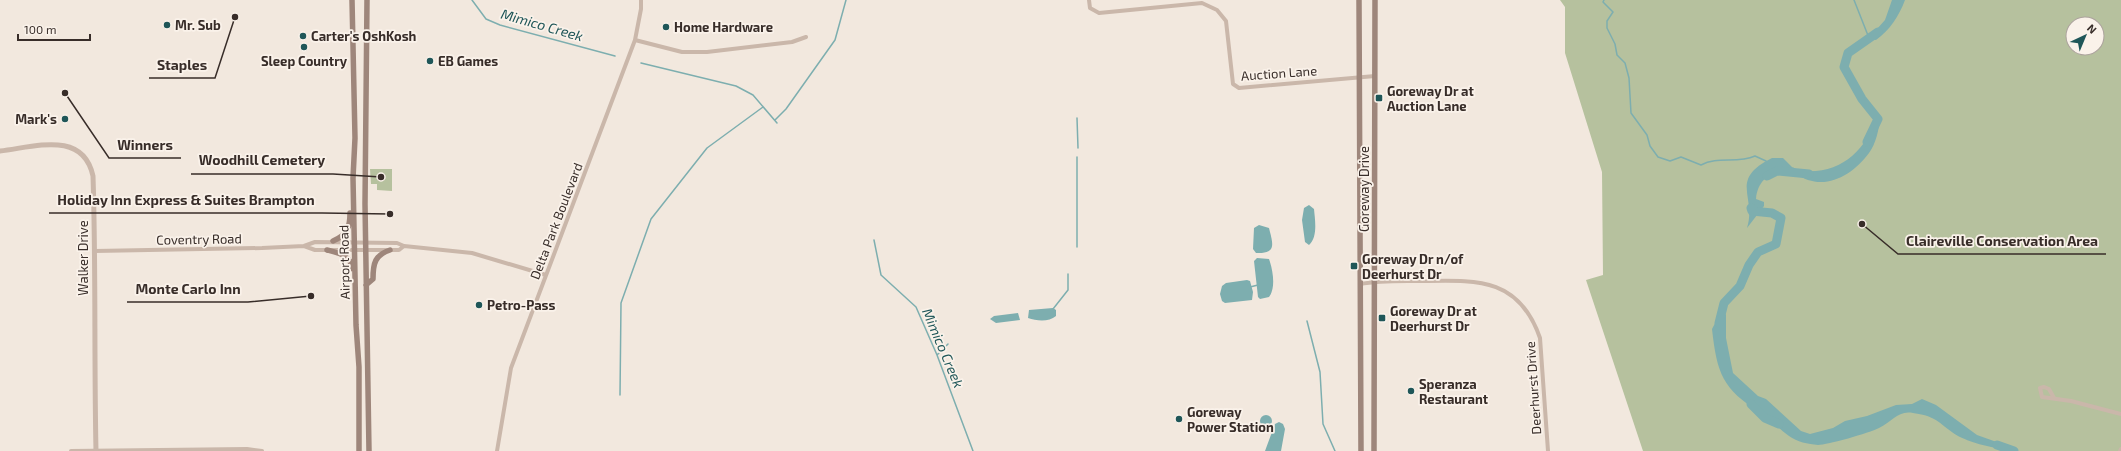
<svg xmlns="http://www.w3.org/2000/svg" width="2121" height="451" font-family="'Exo 2',sans-serif">
<rect width="100%" height="100%" fill="#f2e8de"/>
<path fill="#b6c19e" fill-rule="evenodd" d="M 1560,0 L 2121,0 L 2121,451 L 1643,451 L 1586,280 L 1603,275 L 1602,172 L 1565,53 L 1565,7 ZM 2073,24 L 2097,24 L 2097,48 L 2073,48 Z
M 370,169 L 392,169 L 392,191 L 377,190 L 377,184 L 371,184 Z"/>
<path fill="#7daeaf" d="M 1892,0 L 1905,0 C 1899,16 1890,30 1876,40 L 1869,38 L 1885,20 Z
M 1877,115 L 1880,118 C 1879,129 1876,144 1869,153 C 1851,177 1822,193 1795,173 L 1796,170 C 1837,177 1866,153 1877,115 Z
M 1772,158 L 1783,158 L 1793,168 C 1774,171 1758,177 1756,199 L 1764,202 L 1764,206 L 1747,228 C 1757,196 1728,180 1772,158 Z
M 1309,205 L 1314,209 C 1315,220 1318,237 1309,245 L 1305,242 L 1302,220 L 1304,208 Z
M 1259,225 L 1269,228 C 1273,244 1277,254 1256,253 L 1253,249 L 1254,228 Z
M 1257,258 L 1269,259 C 1273,270 1276,288 1269,297 L 1260,299 L 1258,297 L 1254,261 Z
M 1247,280 L 1250,281 L 1253,292 L 1252,300 L 1225,303 L 1222,301 L 1220,294 L 1222,286 L 1226,283 Z
M 1053,308 L 1056,310 L 1056,316 C 1049,322 1037,321 1028,318 L 1029,310 Z
M 1722,310 L 1726,315 L 1726,338 L 1733,373 L 1758,396 L 1766,399 L 1801,431 L 1810,434 L 1833,428 L 1845,421 L 1867,416 L 1896,405 L 1912,404 L 1922,399 L 1936,405 L 1977,435 L 2005,445 L 2008,448 C 1996,450 1969,442 1958,436 C 1940,425 1938,416 1913,413 C 1898,410 1892,422 1879,428 C 1869,433 1827,445 1818,445 C 1808,444 1797,442 1789,436 C 1779,429 1771,419 1761,413 C 1722,389 1717,373 1712,329 Z
M 1018,313 L 1020,320 L 996,323 L 990,319 L 994,316 Z
M1260 421a6 6 0 1 1 12 0a6 6 0 1 1-12 0Z
M 1279,422 L 1283,424 L 1285,429 L 1281,451 L 1265,451 L 1275,424 Z"/>
<g fill="none" stroke-linecap="round" stroke-linejoin="round">
<path stroke="#7daeaf" stroke-width="1.5" d="M 472,0 L 486,19 L 500,25 L 615,56
M 1604,0 L 1603,2 L 1613,12 L 1607,21 L 1607,28 L 1615,44 L 1617,55 L 1625,63 L 1629,78 L 1631,113 L 1647,135 L 1650,146 L 1658,157 L 1670,161 L 1681,157 L 1701,165 C 1718,156 1737,164 1755,156 L 1766,161
M 1854,0 L 1869,38
M 641,63 L 736,86 L 753,95 L 777,123
M 1077,118 L 1078,148
M 775,120 L 786,109 L 835,40 L 846,0
M 1077,157 L 1077,247
M 1793,168 L 1796,170
M 874,240 L 881,275 L 916,307 L 937,355 L 973,451
M 1250,287 L 1258,285
M 1053,309 L 1068,290 L 1068,274
M 1307,321 L 1320,372 L 1323,424 L 1335,451
M 937,355 L 948,344
M 620,395 L 621,303 L 651,219 L 707,148 L 763,107"/>
<path stroke="#7daeaf" stroke-width="9" d="M 1867,142 L 1878,119 L 1862,99 L 1844,67 L 1848,53 L 1878,32
M 1767,176 L 1777,171 L 1809,174
M 1719,323 L 1724,303 L 1740,286 L 1749,265 L 1758,252 L 1776,244 L 1781,218 L 1772,213 L 1752,211 L 1751,208
M 1751,404 L 1765,418 L 1779,424
M 1997,445 L 2014,451"/>
<path stroke="#cab7aa" stroke-width="4" d="M 1089,0 L 1090,8 L 1099,13 L 1202,3 L 1217,10 L 1226,21 L 1233,84 L 1239,88 L 1375,76
M 635,40 L 682,52 L 707,52 L 792,42 L 806,37
M 304,246 L 315,250 L 399,250 L 404,246
M 95,251 L 262,248 L 304,246 L 315,242 L 397,243 L 404,246 L 472,253 L 546,275
M 1360,284 C 1381,280 1402,281 1424,281 C 1479,280 1519,278 1540,338 L 1548,451
M 2054,398 L 2049,389 L 2044,387 L 2040,388 L 2042,397 L 2071,401 L 2121,414
M 71,451 L 247,449 L 262,451
M 497,451 L 511,368 L 635,40 L 641,9 L 641,0
M 2120,451 L 2121,449"/>
<path stroke="#cab7aa" stroke-width="5" d="M 0,151 C 35,147 83,130 93,176 C 96,267 94,359 96,451"/>
<path stroke="#9e867b" stroke-width="5.5" d="M 352,0 L 355,138 L 353,178 L 356,325 L 359,367 L 359,451
M 367,0 L 365,204 L 369,451
M 1359,0 L 1361,451
M 333,241 C 347,235 350,228 350,213
M 327,250 C 339,253 350,255 353,269
M 366,285 L 373,279 C 373,263 375,255 390,250
M 1374,451 L 1375,0"/>
</g>
<g fill="#1f5658" stroke="#faf2ea" stroke-width="1.5">
<circle cx="167" cy="25" r="4"/>
<circle cx="666" cy="27" r="4"/>
<circle cx="303" cy="36" r="4"/>
<circle cx="304" cy="47" r="4"/>
<circle cx="430" cy="61" r="4"/>
<rect x="1375" y="94" width="8" height="8" rx="2"/>
<circle cx="65" cy="119" r="4"/>
<rect x="1350" y="262" width="8" height="8" rx="2"/>
<circle cx="479" cy="305" r="4"/>
<rect x="1378" y="314" width="8" height="8" rx="2"/>
<circle cx="1411" cy="391" r="4"/>
<circle cx="1179" cy="419" r="4"/>
</g>
<g text-anchor="middle" stroke-width="3.5" stroke-linejoin="round" paint-order="stroke">
<g font-size="13" font-weight="bold" fill="#382d29" stroke="#faf2ea" text-anchor="start">
<text x="175" y="30">Mr. Sub</text>
<text x="674" y="32">Home Hardware</text>
<text x="311" y="41">Carter's OshKosh</text>
<text x="304" y="66" text-anchor="middle">Sleep Country</text>
<text x="438" y="66">EB Games</text>
<text x="1387" y="96">Goreway Dr at<tspan x="1387" dy="15">Auction Lane</tspan></text>
<text x="57" y="124" text-anchor="end">Mark's</text>
<text x="1362" y="264">Goreway Dr n/of<tspan x="1362" dy="15">Deerhurst Dr</tspan></text>
<text x="487" y="310">Petro-Pass</text>
<text x="1390" y="316">Goreway Dr at<tspan x="1390" dy="15">Deerhurst Dr</tspan></text>
<text x="1419" y="389">Speranza<tspan x="1419" dy="15">Restaurant</tspan></text>
<text x="1187" y="417">Goreway<tspan x="1187" dy="15">Power Station</tspan></text>
</g>
<g font-size="13" fill="#382d29" stroke="#faf2ea">
<text transform="translate(1279 73) rotate(-4)" y="5">Auction Lane</text>
<text transform="translate(1364 189) rotate(-90)" y="5">Goreway Drive</text>
<text transform="translate(556 221) rotate(-69)" y="5">Delta Park Boulevard</text>
<text transform="translate(199 239) rotate(-1)" y="5">Coventry Road</text>
<text transform="translate(83 258) rotate(-90)" y="5">Walker Drive</text>
<text transform="translate(344 262) rotate(-91)" y="5">Airport Road</text>
<text transform="translate(1533 388) rotate(-94)" y="5">Deerhurst Drive</text>
</g>
<g font-size="14" font-style="italic" fill="#1f5658" stroke="#faf2ea">
<text transform="translate(542 25) rotate(16)" y="5">Mimico Creek</text>
<text transform="translate(943 348) rotate(67)" y="5">Mimico Creek</text>
</g>
</g>
<path fill="none" stroke="#382d29" stroke-width="1.5" d="M235 17L215 78H149M65 93L109 158H181M381 177L333 174H191M390 214L322 213H49M1862 224L1898 254H2106M311 296L248 302H127"/>
<g fill="#382d29" stroke="#faf2ea" stroke-width="1.5">
<circle cx="235" cy="17" r="4"/>
<circle cx="65" cy="93" r="4"/>
<circle cx="381" cy="177" r="4"/>
<circle cx="390" cy="214" r="4"/>
<circle cx="1862" cy="224" r="4"/>
<circle cx="311" cy="296" r="4"/>
</g>
<g font-size="14" text-anchor="middle" font-weight="bold" fill="#382d29" stroke="#faf2ea" stroke-width="3.5" stroke-linejoin="round" paint-order="stroke">
<text x="182" y="70">Staples</text>
<text x="145" y="150">Winners</text>
<text x="262" y="165">Woodhill Cemetery</text>
<text x="186" y="205">Holiday Inn Express &amp; Suites Brampton</text>
<text x="2002" y="246">Claireville Conservation Area</text>
<text x="188" y="294">Monte Carlo Inn</text>
</g>
<g transform="translate(2085 36) rotate(44)"><circle r="19" fill="#faf2ea" stroke="#aca39d"/>
<path d="M0-3L7 15L0 10L-7 15Z" fill="#1f5658"/>
<text y="-6" font-size="11" font-weight="bold" text-anchor="middle" fill="#382d29">N</text>
</g>
<path d="M18 34v6h72v-6" fill="none" stroke="#382d29" stroke-width="2"/>
<text x="24" y="34" font-size="12" fill="#382d29" stroke="#faf2ea" stroke-width="3" paint-order="stroke">100 m</text>
</svg>
